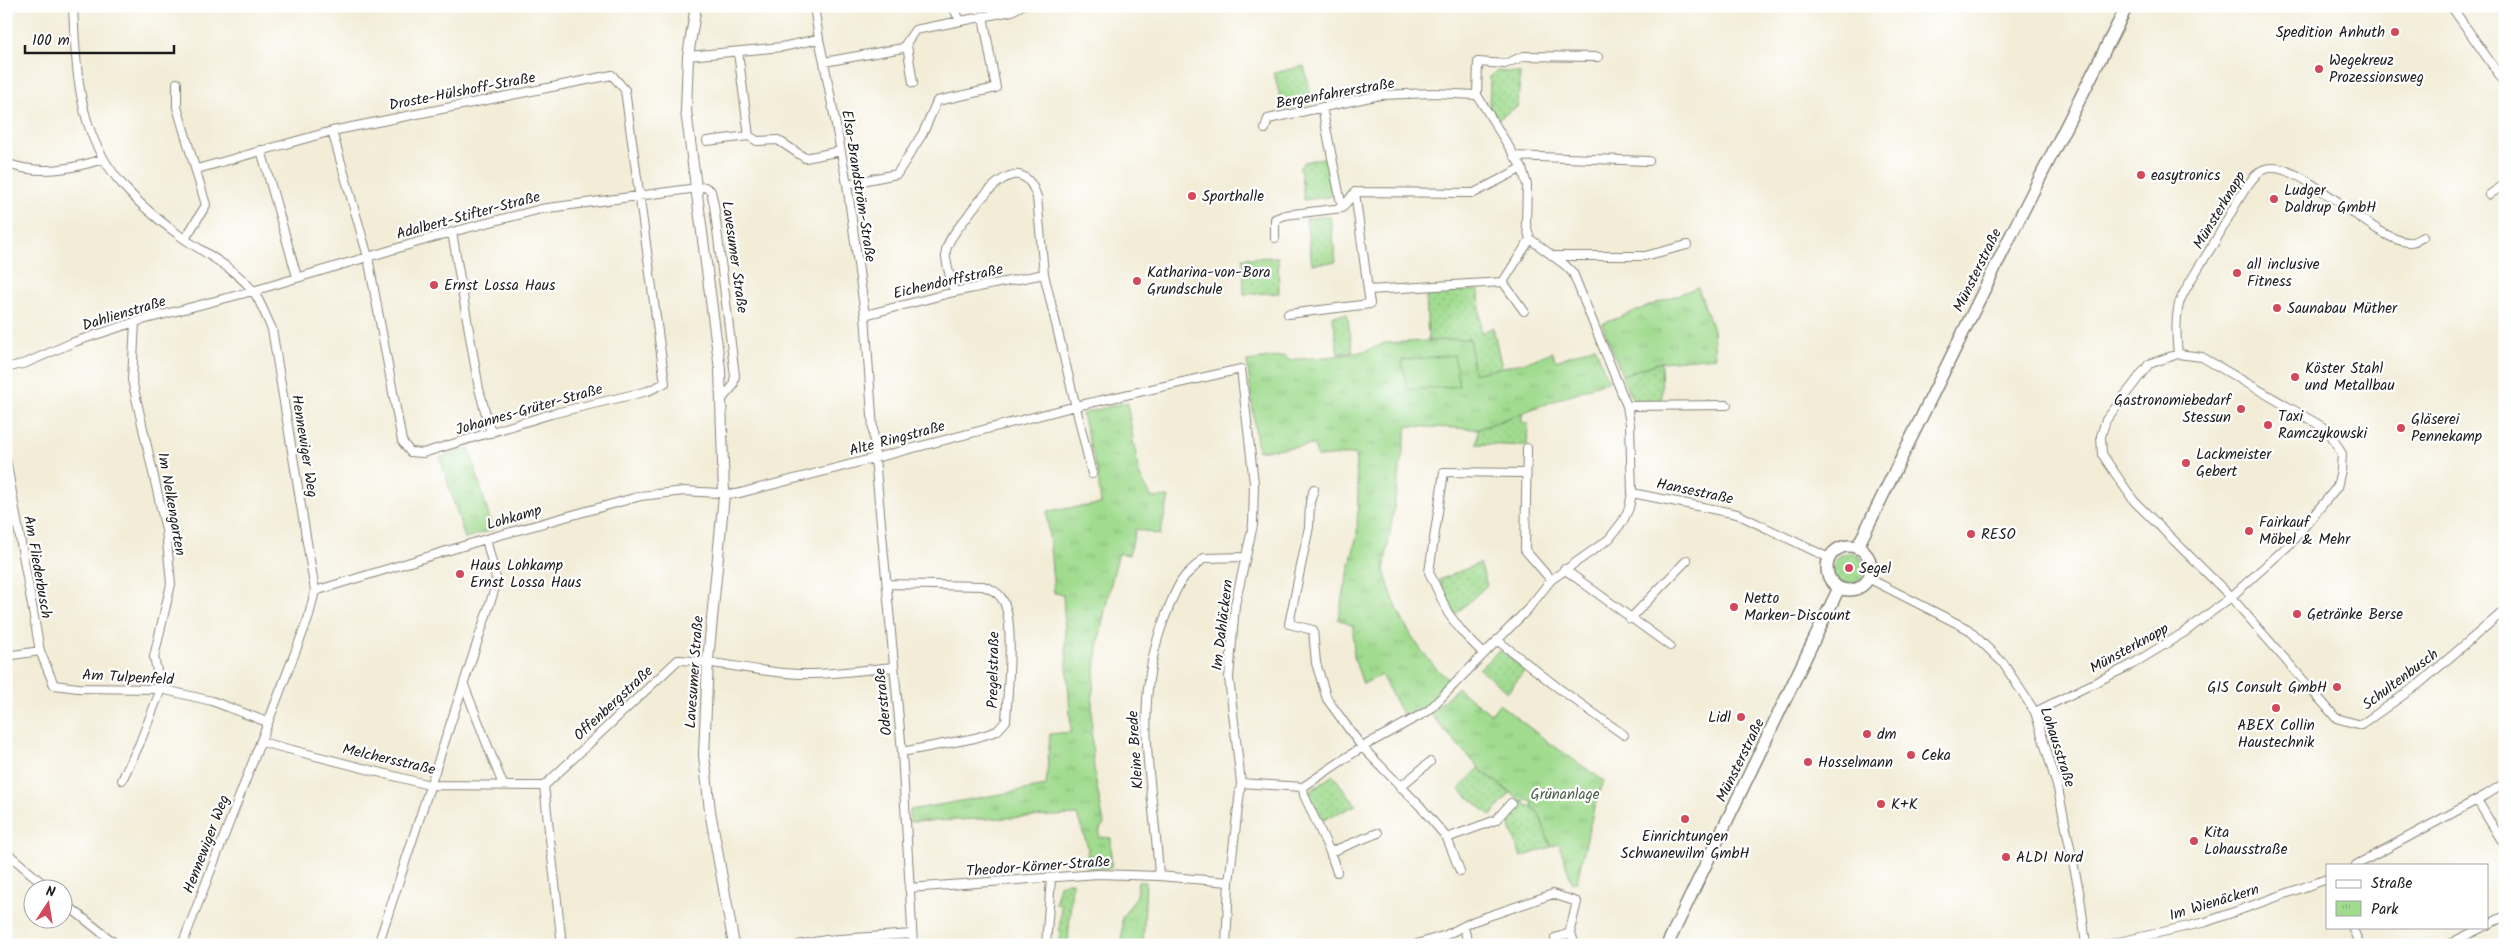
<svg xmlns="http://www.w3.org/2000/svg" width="2511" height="951" font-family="Kalam,sans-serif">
<defs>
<pattern id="grass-dots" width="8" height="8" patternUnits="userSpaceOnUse" patternTransform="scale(1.25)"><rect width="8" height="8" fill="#a0db8f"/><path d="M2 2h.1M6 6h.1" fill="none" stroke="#89bb7b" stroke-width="1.8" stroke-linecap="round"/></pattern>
<pattern id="park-tufts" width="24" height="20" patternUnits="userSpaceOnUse" patternTransform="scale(1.25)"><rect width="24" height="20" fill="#a0db8f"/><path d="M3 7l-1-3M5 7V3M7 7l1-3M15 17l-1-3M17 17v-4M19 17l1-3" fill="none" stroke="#89bb7b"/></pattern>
</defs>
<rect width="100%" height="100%" fill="#fff"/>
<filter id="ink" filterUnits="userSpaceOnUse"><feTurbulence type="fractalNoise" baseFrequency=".02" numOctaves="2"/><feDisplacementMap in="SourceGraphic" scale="10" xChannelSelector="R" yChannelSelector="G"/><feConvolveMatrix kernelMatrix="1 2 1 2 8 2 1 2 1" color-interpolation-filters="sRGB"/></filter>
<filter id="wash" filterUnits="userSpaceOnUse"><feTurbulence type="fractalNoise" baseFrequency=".0096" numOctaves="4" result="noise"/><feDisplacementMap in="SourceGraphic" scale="20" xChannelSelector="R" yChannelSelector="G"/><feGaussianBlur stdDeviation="1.12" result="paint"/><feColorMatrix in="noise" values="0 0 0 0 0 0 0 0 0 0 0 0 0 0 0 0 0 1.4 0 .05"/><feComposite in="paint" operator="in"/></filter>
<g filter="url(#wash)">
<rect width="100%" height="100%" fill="#f3edd8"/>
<path fill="url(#grass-dots)" stroke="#5e7c56" d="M 1304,66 L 1312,103 L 1283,109 L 1274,73 Z
M 1497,71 L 1520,73 L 1518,106 L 1498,119 L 1489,107 L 1490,77 Z
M 1327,157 L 1335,193 L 1333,196 L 1304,200 L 1300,167 L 1304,162 Z
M 1330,216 L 1336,262 L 1312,264 L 1306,219 Z
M 1278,257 L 1279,293 L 1244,294 L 1243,258 Z
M 1479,290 L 1481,333 L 1493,327 L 1502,368 L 1473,374 L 1470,339 L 1428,341 L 1426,293 Z
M 1347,314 L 1353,352 L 1338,354 L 1333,316 Z
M 1661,362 L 1662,401 C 1630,401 1633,405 1622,375 Z
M 1522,413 L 1522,423 L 1528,423 L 1527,446 L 1477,444 L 1478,429 Z
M1833 569a16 16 0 1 1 32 0a16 16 0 1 1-32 0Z
M 1480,563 L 1487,585 L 1455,615 L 1439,580 Z
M 1502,651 L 1525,670 L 1508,692 L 1479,669 L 1497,652 Z
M 1479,768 L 1510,793 L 1491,816 L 1459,789 Z
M 1333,775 L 1356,805 L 1319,822 L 1308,797 L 1309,792 Z
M 1523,802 L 1539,813 L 1551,847 L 1521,857 L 1508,821 Z
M 1067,882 L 1072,882 L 1068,945 L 1059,945 L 1061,904 L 1055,904 L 1060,885 Z"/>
<path fill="url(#park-tufts)" stroke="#5e7c56" d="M 1698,287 L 1713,330 L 1715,357 L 1661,362 L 1622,375 L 1602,324 Z
M 1470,339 L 1473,374 L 1530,361 L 1552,352 L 1556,361 L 1595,346 L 1608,381 L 1478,429 L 1407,426 L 1384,570 C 1396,616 1417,652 1452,683 L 1425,709 L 1423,707 L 1404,717 L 1381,675 L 1363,684 L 1354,658 L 1353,626 L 1338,619 L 1357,534 L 1358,493 L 1355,454 L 1317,457 L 1314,445 L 1258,451 L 1247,361 L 1285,356 L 1289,360 C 1317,357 1361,357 1384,343 Z
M 1127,402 L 1139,474 L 1152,498 L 1169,497 L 1160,535 L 1136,529 L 1129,555 L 1119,553 C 1100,622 1086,695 1094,768 C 1096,786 1101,806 1104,824 L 1100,829 L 1099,837 L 1111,838 L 1111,868 L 1086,868 L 1088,847 L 1077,815 L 910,822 L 910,810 L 1046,786 L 1050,734 L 1071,732 L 1063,594 L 1054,593 L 1047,511 L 1101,504 L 1098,476 L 1082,414 Z
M 469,448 L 493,530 L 465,538 L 440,458 Z
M 1457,688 L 1491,714 L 1499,704 L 1547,741 L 1604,781 L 1594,808 L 1577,881 L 1572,883 L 1559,844 L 1551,847 L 1539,813 L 1531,807 L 1533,803 L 1526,799 L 1523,802 L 1481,770 L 1430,714 Z
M 1138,881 L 1146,882 L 1143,945 L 1122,945 L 1122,918 L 1136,897 Z"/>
<path fill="#a0db8f" stroke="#5e7c56" d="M 1454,355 L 1459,386 L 1407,390 L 1402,360 Z"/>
</g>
<g filter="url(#ink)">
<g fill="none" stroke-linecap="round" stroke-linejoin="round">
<defs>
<path id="minor" d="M 73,6 C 78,121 86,168 183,238 C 206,254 236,269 253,291 C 261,302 266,317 272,329 L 315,591 L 308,619 L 182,945
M 814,6 L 819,39
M 952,6 L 960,20
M 2451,6 L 2505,83
M 907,45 L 913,83
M 738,52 L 749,136 L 757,141 L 778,140 L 805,158 L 841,151
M 688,56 L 782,47 L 819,39 L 824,62 L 903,48 L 915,30 L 1012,11 L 1021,6
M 824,62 L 847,184 L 865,315
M 177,83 L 177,107 L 206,205 L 185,239
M 1322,107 L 1342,208
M 1265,129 L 1268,119 L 1380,95 L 1433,93 L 1477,95
M 707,141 L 749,136
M 261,150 L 297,277
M 1514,156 L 1649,161
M 6,163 C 38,176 72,169 103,159
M 197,169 L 332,131 L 612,75 L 625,90 L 665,383 L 648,391 L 551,414 L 423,453 L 410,452 L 402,441 L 368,257 L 332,131
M 847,184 L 897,174 L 923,133 L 937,101 L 996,88 L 983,16
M 1355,192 L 1368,290
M 2489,195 L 2505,184
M 452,232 L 479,389 L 491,433
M 1275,238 L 1275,219 L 1285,215 L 1342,208 L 1355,192 L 1474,193 L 1522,168
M 1553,256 L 1645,256 L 1687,245
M 1503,282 L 1524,311
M 954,292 C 952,280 944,262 946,250 C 949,238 959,227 966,218 C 982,196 1021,146 1037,197 L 1044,274
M 1288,314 L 1370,304 L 1368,290 L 1503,282 L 1530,239
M 2178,354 C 2176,337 2175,321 2179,304 C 2183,289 2208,254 2217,238 C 2227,221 2243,187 2257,174 C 2288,143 2371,242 2409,242 C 2413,243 2419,239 2423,237
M 6,368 L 26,363 L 74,342 L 135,322 L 253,291 L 452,232 L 541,209 L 705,187 L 711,191 L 714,205 L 735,376 L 733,386 L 722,399
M 1627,406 L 1727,405
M 1527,448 L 1525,550 L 1551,580
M 6,459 L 40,651
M 1314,489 L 1310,502 L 1309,527 L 1289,624 L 1313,630 L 1316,663 L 1327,699 L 1362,747 L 1420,806 L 1447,838 L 1460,871
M 1632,493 L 1737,514 L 1829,558
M 1564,569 L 1670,646
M 1868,578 L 1968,629 L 2003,663 L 2035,712 L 2058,789 L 2080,896 L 2086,945
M 887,584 L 983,586 C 991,589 998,592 1002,599 C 1016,618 1007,696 1006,721 L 997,731 L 975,738 L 902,752
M 315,591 L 486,539 L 641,496 L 684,491 L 736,494 L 1076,406 L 1241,369 L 1254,483 L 1253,525 L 1235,605 L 1232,641 L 1229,678 L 1241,783 L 1229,882 L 1226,945
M 1630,619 L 1687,560
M 1497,640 L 1557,687 L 1624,735
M 1484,654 L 1463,633 L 1448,613 L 1429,572 L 1444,472 L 1525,473
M 6,656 L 40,651 L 54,685 L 78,688 L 161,689 L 212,701 L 267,722
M 464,685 L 503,785
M 2035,712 L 2131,665 L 2185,632 L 2231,597 L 2290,544 L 2337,487 L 2341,470 L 2342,454 L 2328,430 L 2202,357 L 2178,354 L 2149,364 L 2106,420 L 2101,436 L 2102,454 L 2134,501 L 2231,597 L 2336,718 L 2361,725 L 2419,684 L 2505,610
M 261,742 L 429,785 L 544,786
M 122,780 L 139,745 L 161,689 L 154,657 L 171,584 L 166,530 L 132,380 L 135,322
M 1241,783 L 1303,787 L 1362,747 L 1428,711 L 1527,610 L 1551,580 L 1609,539 L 1623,521 L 1629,508 L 1632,493 L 1630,424 L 1627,406 L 1573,273 L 1565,265 L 1530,239 L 1526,224 L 1527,185 L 1522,168 L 1477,95 L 1478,62 L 1505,64 L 1524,56 L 1598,57
M 544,786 L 678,660 C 720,661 759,673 800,674 C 831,675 862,670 893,667
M 544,786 L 562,945
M 1303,787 L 1304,795 L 1330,852 L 1378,833
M 1400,787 L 1430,762
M 2477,800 L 2505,846
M 1447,838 L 1496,820 L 1511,803
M 6,852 L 48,888
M 1330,852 L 1337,872
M 2356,865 L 2486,795 L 2505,783
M 1159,876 C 1154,783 1130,708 1165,617 C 1171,603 1175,588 1185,576 C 1191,570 1198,564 1204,558 L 1246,557
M 909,888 L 1098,874 L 1159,876 L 1229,882
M 62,901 L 117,945
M 2487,925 L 2505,916
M 1464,926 L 1468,945
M 2352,927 L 2360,945
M 378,945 L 497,582 L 486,539
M 798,945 L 826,940 L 912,934
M 913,945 L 902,752 L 875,458 L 865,315 L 954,292 L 1044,274 L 1092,474
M 1046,945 L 1051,879
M 1414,945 L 1446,935 L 1474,921 L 1553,894 L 1577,902 L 1570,930 L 1575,945
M 1557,945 L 1555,938 L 1570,933
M 2106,945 L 2206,922 L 2327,879
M 2447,945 L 2483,927"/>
<path id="tertiary" d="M 696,6 L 688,56 L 686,111 L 720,369 L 724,495 L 708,660 L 704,755 L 710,811 L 734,945"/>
<path id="secondary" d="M1827 568a22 22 0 1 1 44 0a22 22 0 1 1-44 0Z
M 1857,548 L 2017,223 L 2127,6
M 1667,945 L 1839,588"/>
</defs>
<use href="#minor" stroke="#88847a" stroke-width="10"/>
<use href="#tertiary" stroke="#88847a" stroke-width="12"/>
<use href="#secondary" stroke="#88847a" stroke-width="14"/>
<use href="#minor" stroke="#fff" stroke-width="8"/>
<use href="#tertiary" stroke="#fff" stroke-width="10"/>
<use href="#secondary" stroke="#fff" stroke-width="11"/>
</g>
</g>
<g fill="#d1495b" stroke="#fff" stroke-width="2">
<circle cx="2395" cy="32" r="5"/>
<circle cx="2319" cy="69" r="5"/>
<circle cx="2141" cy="175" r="5"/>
<circle cx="1192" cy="196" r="5"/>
<circle cx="2274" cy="199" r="5"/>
<circle cx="2237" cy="273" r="5"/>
<circle cx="1137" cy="281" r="5"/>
<circle cx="434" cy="285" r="5"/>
<circle cx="2277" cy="308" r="5"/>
<circle cx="2295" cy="377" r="5"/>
<circle cx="2241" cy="409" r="5"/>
<circle cx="2268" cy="425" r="5"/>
<circle cx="2401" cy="428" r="5"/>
<circle cx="2186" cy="463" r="5"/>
<circle cx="2249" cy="531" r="5"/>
<circle cx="1971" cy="534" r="5"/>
<circle cx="1849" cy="568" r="5"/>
<circle cx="460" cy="574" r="5"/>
<circle cx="1734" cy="607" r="5"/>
<circle cx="2297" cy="614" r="5"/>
<circle cx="2337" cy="687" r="5"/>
<circle cx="2276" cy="708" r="5"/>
<circle cx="1741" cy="717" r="5"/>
<circle cx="1867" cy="734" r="5"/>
<circle cx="1911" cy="755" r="5"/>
<circle cx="1808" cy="762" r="5"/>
<circle cx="1881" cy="804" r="5"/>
<circle cx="1685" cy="819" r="5"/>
<circle cx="2194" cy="841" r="5"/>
<circle cx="2006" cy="857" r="5"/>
</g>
<g text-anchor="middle" stroke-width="4.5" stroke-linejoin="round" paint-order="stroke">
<g font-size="15" fill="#1c1c1c" stroke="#fff" text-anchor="start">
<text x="2385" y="37" text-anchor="end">Spedition Anhuth</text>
<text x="2329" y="65">Wegekreuz<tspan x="2329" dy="17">Prozessionsweg</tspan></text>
<text x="2151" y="180">easytronics</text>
<text x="2284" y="195">Ludger<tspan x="2284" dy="17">Daldrup GmbH</tspan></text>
<text x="1202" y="201">Sporthalle</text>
<text x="2247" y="269">all inclusive<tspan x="2247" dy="17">Fitness</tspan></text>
<text x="1147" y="277">Katharina-von-Bora<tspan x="1147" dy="17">Grundschule</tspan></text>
<text x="444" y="290">Ernst Lossa Haus</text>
<text x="2287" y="313">Saunabau Müther</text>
<text x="2305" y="373">Köster Stahl<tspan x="2305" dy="17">und Metallbau</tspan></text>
<text x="2231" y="405" text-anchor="end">Gastronomiebedarf<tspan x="2231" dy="17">Stessun</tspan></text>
<text x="2278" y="421">Taxi<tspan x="2278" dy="17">Ramczykowski</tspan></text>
<text x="2411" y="424">Gläserei<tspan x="2411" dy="17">Pennekamp</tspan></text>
<text x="2196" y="459">Lackmeister<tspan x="2196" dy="17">Gebert</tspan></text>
<text x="2259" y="527">Fairkauf<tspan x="2259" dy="17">Möbel &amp; Mehr</tspan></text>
<text x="1981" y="539">RESO</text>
<text x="470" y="570">Haus Lohkamp<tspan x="470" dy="17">Ernst Lossa Haus</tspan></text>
<text x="1859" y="573">Segel</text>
<text x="1744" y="603">Netto<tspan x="1744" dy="17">Marken-Discount</tspan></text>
<text x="2307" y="619">Getränke Berse</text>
<text x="2327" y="692" text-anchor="end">GIS Consult GmbH</text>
<text x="1731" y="722" text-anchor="end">Lidl</text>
<text x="2276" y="730" text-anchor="middle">ABEX Collin<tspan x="2276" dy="17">Haustechnik</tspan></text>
<text x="1877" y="739">dm</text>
<text x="1921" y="760">Ceka</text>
<text x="1818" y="767">Hosselmann</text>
<text x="1891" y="809">K+K</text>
<text x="2204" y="837">Kita<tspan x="2204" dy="17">Lohausstraße</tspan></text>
<text x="1685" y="841" text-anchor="middle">Einrichtungen<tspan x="1685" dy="17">Schwanewilm GmbH</tspan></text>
<text x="2016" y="862">ALDI Nord</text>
</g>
<g font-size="15" fill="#1c1c1c" stroke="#fff">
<text transform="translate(462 91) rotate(-11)" y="5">Droste-Hülshoff-Straße</text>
<text transform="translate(1335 93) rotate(-10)" y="5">Bergenfahrerstraße</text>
<text transform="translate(859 186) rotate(81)" y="5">Elsa-Brandström-Straße</text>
<text transform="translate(2219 210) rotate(-59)" y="5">Münsterknapp</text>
<text transform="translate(468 215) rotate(-15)" y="5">Adalbert-Stifter-Straße</text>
<text transform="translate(735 257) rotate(82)" y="5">Lavesumer Straße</text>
<text transform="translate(1977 270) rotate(-64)" y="5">Münsterstraße</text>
<text transform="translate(948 281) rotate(-13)" y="5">Eichendorffstraße</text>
<text transform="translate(124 313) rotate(-17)" y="5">Dahlienstraße</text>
<text transform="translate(529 409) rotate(-16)" y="5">Johannes-Grüter-Straße</text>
<text transform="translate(897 438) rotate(-15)" y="5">Alte Ringstraße</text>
<text transform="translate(305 446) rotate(81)" y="5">Hennewiger Weg</text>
<text transform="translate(1695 491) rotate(12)" y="5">Hansestraße</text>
<text transform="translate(172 504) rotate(80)" y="5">Im Nelkengarten</text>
<text transform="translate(514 517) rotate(-16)" y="5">Lohkamp</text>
<text transform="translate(38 567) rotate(80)" y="5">Am Fliederbusch</text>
<text transform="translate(1222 625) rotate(-83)" y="5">Im Dahläckern</text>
<text transform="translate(2129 648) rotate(-29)" y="5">Münsterknapp</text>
<text transform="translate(993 670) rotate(-89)" y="5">Pregelstraße</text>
<text transform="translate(694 672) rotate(-86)" y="5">Lavesumer Straße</text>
<text transform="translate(128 677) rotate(3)" y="5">Am Tulpenfeld</text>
<text transform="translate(2400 679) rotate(-37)" y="5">Schultenbusch</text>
<text transform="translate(883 702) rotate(-96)" y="5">Oderstraße</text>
<text transform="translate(613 703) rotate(-43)" y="5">Offenbergstraße</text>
<text transform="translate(2058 747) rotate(72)" y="5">Lohausstraße</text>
<text transform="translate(1135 750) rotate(-94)" y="5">Kleine Brede</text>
<text transform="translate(389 759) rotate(13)" y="5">Melchersstraße</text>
<text transform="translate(1740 760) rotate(-64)" y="5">Münsterstraße</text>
<text transform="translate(206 844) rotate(-69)" y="5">Hennewiger Weg</text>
<text transform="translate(1038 866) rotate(-4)" y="5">Theodor-Körner-Straße</text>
<text transform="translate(2214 902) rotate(-17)" y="5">Im Wienäckern</text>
</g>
<g font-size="15" fill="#4a5f44" stroke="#fff">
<text x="1565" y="799">Grünanlage</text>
</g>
</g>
<rect width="2511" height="951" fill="none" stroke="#fff" stroke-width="25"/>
<rect x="2326" y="864" width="162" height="65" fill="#ffffff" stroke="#a4a4a4"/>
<rect x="2336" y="880" width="25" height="8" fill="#ffffff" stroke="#a4a4a4"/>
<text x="2371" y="888" font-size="15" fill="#1c1c1c">Straße</text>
<rect x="2336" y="901" width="25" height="15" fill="url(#park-tufts)" stroke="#a4a4a4"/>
<text x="2371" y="914" font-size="15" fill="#1c1c1c">Park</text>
<g transform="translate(48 904) rotate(12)"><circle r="24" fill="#ffffff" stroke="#a4a4a4"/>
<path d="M0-4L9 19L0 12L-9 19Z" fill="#d1495b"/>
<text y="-8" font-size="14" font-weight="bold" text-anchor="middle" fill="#1c1c1c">N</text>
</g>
<path d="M25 45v8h149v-8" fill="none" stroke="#1c1c1c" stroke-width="2.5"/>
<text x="32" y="45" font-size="15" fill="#1c1c1c" stroke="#ffffff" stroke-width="4" paint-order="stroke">100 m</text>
</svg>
